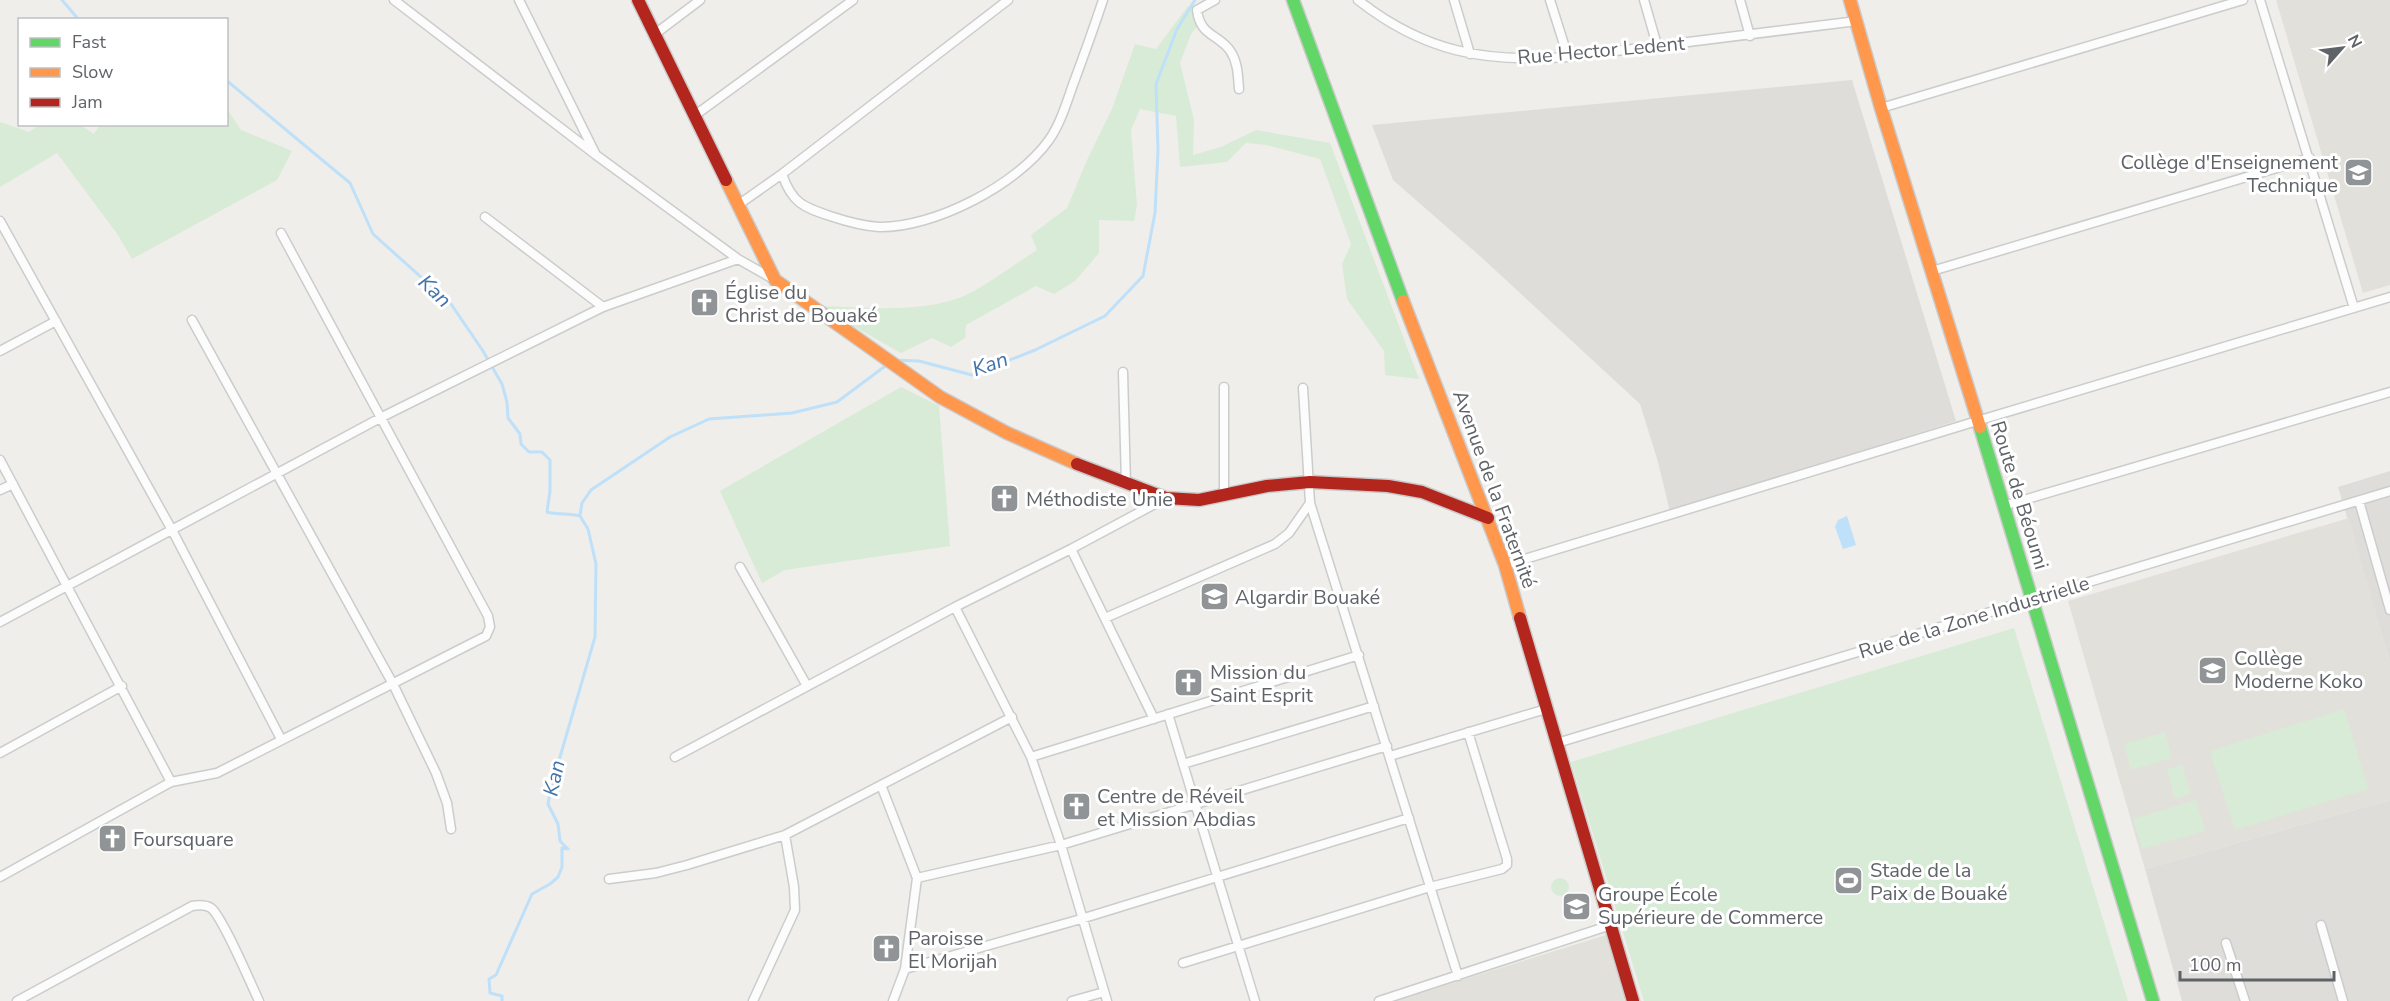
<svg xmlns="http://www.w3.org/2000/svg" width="2390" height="1001" font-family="'Nunito Sans',sans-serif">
<rect width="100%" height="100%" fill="#efeeea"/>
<path fill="#dfddda" d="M 1852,80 L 1956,421 L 1670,512 L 1658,462 L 1640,404 L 1481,257 L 1393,180 L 1372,125 Z
M 2390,471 L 2390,662 L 2338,487 Z
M 2390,800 L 2390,1001 L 2182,1001 L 2145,869 Z"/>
<path fill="#e2e0da" d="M 2276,0 L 2390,0 L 2390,285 L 2363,293 Z
M 2349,518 L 2390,662 L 2390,800 L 2145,869 L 2068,601 Z
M 1606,935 L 1625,1001 L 1394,1001 Z"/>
<path fill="#d8ebd6" d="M 1188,6 L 1205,18 L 1191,34 L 1180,63 L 1194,120 L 1193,155 L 1221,147 L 1256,130 L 1330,143 L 1419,379 L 1385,375 L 1384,351 L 1347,299 L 1342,264 L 1351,244 L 1320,159 L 1266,145 L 1246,143 L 1227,162 L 1180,167 L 1176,116 L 1140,109 L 1131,130 L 1137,205 L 1134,221 L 1099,220 L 1099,253 L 1075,281 L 1054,294 L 1036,286 L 966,325 L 965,338 L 951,347 L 932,338 L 901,353 L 818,306 C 864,307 930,315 972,292 C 994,280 1015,264 1037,250 L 1031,235 L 1067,208 L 1087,160 L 1112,109 L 1135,44 L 1156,49 Z
M 227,109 L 241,130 L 292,151 L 277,180 L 132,259 L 118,235 L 57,153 L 0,187 L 0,122 L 29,132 L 39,125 L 79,124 L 94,134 L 100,125 L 226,124 Z
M 901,387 L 939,406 L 950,546 L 785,570 L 762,583 L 720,491 Z
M 2014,628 L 2128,1001 L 1644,1001 L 1571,762 Z
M 2344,709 L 2368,789 L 2235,830 L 2210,751 Z
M 2165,732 L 2172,758 L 2131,770 L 2124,744 Z
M 2182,765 L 2191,794 L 2175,799 L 2167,769 Z
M 2196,800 L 2205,831 L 2142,849 L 2133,819 Z
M1551 887a9 9 0 1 1 18 0a9 9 0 1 1-18 0Z"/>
<path fill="#bfe0f9" d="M 1847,516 L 1856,545 L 1843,549 L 1835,527 L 1838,520 Z"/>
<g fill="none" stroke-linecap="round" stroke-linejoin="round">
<path stroke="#bfe0f9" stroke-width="3" d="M 62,0 L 79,20
M 226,80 L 350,183 L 373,234 L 451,304 L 483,351 L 502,384 L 507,402 L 508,418 L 520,434 L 521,444 L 529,452 L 542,452 L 550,460 L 550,491 L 547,512 C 558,515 568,513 580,516 L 588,529 L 596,564 L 595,637 L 560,757 L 556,770 L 553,771 L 551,777 L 555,780 L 551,788 L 548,804 L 558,824 L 560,841 L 568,849 L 562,848 L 562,867 L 558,877 L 550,884 L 532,894 L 496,975 L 489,979 L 490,993 L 502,996 L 502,1001
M 893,360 L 919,361 L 972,375 L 1035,350 L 1105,316 L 1143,276 L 1155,213 L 1158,150 L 1156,84 L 1177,29 L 1195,0
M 580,515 L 582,503 L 591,490 L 670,437 L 709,419 L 792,413 L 837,402 L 888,364"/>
<defs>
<path id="street" d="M 394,0 L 596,155 L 738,259 L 775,280
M 519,0 L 595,153
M 1215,0 L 1197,10 C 1200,37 1220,34 1231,52 C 1238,63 1238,77 1239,89
M 1358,0 C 1424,52 1485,63 1568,57 L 1857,21
M 1454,0 L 1470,54
M 1550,0 L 1568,57
M 1644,0 L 1657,45
M 1740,0 L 1750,36
M 2260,0 L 2354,308
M 655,34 L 700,0
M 1881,108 L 2243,0
M 694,116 L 853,0
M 782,174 C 792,203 803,207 830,216 C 845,221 863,226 879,227 C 934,228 1017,185 1049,140 C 1061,123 1067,101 1074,82 C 1084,55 1094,27 1103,0
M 738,205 L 782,174 L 1008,0
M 485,217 L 603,307
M 0,221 L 172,530 L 281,739
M 1932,271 L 2310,158
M 192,320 L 393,684 L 436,773 L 447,803 L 451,829
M 0,351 L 56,321
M 1123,372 L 1126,484
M 1224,387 L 1224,496
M 1303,388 L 1310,503 L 1458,976
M 0,460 L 171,782 L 217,773 L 486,636 L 490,627 L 488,616 L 281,233
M 0,490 L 13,484
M 2359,501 L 2390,610
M 2003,506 L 2390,392
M 1071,549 L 1154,719
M 1505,565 L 1977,421 L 2390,297
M 740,567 L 807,686
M 955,607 L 1031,757 L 1061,845 L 1107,1001
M 1105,618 L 1275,544 L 1289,533 L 1310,503
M 0,622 L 382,417 L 603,307 L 738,259
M 1168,714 L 1255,1001
M 1557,743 L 2390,491
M 0,753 L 122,686
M 1390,756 L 1546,709
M 675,757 L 955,607 L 1071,549 L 1166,498
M 1031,757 L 1359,655
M 1183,764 L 1374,706
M 881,785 L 917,878 L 905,969 L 893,1001
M 0,877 L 171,782
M 917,878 L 1061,845 L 1387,746
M 609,879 L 656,873 L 687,865 L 785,835 L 1012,717
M 2321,925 L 2343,1001
M 2226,943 L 2245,1001
M 1183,963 L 1430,887 L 1502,869 L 1507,865 L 1507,859 L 1468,732
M 905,969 L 1081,919 L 1409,818
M 17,1001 L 192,906 C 198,905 205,904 211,908 C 222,916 251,984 259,1001
M 753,1001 L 795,910 L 794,887 L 785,835
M 1072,1001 L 1104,992
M 1379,1001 L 1611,925"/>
<path id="fast" d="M 1293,0 L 1403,301
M 1980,427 L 2153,1001"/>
<path id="slow" d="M 1850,0 L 1881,108 L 1980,427
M 726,180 L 775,280 L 940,397 L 1007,433 L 1077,464
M 1403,301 L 1505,565 L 1520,618"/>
<path id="jam" d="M 638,0 L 726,180
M 1077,464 L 1166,498 L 1199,500 L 1267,486 L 1310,482 L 1388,486 L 1422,492 L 1488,518
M 1520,618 L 1633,1001"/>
</defs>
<use href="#street" stroke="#cbcccc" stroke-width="11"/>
<use href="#fast" stroke="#cacacb" stroke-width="15"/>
<use href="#slow" stroke="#cacacb" stroke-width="15"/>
<use href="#jam" stroke="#cacacb" stroke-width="15"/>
<use href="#street" stroke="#fdfcfc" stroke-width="8"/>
<use href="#fast" stroke="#63d668" stroke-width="12"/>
<use href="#slow" stroke="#ff974d" stroke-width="12"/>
<use href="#jam" stroke="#b3261e" stroke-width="12"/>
</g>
<defs>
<symbol id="school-square" viewBox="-11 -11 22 22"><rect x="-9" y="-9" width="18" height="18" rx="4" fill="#919496" stroke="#fff"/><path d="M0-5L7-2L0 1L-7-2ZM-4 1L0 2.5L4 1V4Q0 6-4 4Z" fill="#fff"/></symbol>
<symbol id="church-square" viewBox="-11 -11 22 22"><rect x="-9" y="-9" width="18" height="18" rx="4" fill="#919496" stroke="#fff"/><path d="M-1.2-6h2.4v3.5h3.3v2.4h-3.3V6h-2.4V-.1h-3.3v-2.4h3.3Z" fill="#fff"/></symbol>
<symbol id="stadium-square" viewBox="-11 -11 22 22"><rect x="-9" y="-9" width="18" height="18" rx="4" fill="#919496" stroke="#fff"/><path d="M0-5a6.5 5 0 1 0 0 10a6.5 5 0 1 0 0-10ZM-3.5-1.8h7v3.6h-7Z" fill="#fff"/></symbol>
<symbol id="university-square" viewBox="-11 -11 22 22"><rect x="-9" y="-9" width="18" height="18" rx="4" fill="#919496" stroke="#fff"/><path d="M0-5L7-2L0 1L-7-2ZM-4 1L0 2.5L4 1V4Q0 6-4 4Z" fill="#fff"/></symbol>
</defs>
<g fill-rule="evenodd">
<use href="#school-square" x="2342" y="156" width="33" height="33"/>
<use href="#church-square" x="688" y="286" width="33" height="33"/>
<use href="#church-square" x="988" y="482" width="33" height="33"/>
<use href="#school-square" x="1198" y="580" width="33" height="33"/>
<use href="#school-square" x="2196" y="654" width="33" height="33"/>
<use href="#church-square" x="1172" y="666" width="33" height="33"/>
<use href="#church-square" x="1060" y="790" width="33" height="33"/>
<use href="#church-square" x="96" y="822" width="33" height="33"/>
<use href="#stadium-square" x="1832" y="864" width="33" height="33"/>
<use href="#university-square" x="1560" y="890" width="33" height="33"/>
<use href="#church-square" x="870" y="932" width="33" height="33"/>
</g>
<g text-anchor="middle" stroke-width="6" stroke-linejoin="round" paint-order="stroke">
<g font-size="20" fill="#5f6368" stroke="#fff">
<text transform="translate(1601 50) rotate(-5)" y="7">Rue Hector Ledent</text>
<text transform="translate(1495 489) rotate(70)" y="7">Avenue de la Fraternité</text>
<text transform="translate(2020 495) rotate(73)" y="7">Route de Béoumi</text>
<text transform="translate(1974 617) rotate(-17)" y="7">Rue de la Zone Industrielle</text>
</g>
<g font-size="20" fill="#5f6368" stroke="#fff" text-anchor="start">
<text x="2338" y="169" text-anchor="end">Collège d'Enseignement<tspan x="2338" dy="23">Technique</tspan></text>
<text x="725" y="299">Église du<tspan x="725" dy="23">Christ de Bouaké</tspan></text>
<text x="1026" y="506">Méthodiste Unie</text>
<text x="1235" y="604">Algardir Bouaké</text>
<text x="2234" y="665">Collège<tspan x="2234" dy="23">Moderne Koko</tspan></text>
<text x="1210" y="679">Mission du<tspan x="1210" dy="23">Saint Esprit</tspan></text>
<text x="1097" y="803">Centre de Réveil<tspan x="1097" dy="23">et Mission Abdias</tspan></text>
<text x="133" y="846">Foursquare</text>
<text x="1870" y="877">Stade de la<tspan x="1870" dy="23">Paix de Bouaké</tspan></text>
<text x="1598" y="901">Groupe École<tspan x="1598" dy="23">Supérieure de Commerce</tspan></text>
<text x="908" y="945">Paroisse<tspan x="908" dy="23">El Morijah</tspan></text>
</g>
<g font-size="21" font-style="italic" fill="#4174aa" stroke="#fff">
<text transform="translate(435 291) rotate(44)" y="7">Kan</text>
<text transform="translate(990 364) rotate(-19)" y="7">Kan</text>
<text transform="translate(554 778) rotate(-78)" y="7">Kan</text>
</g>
</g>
<rect x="18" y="18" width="210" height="108" fill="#ffffff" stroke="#bfc1c3" stroke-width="1.5"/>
<rect x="30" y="38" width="30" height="9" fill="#63d668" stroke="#bfc1c3" stroke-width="1.5"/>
<text x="72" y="48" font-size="18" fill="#5f6368">Fast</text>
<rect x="30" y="68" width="30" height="9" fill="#ff974d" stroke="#bfc1c3" stroke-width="1.5"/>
<text x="72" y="78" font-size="18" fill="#5f6368">Slow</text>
<rect x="30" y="98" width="30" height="9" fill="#b3261e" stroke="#bfc1c3" stroke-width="1.5"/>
<text x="72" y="108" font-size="18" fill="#5f6368">Jam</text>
<g transform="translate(2342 48) rotate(62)" stroke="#ffffff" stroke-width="4.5" paint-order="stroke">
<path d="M0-4.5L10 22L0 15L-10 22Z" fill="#5f6368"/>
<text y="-9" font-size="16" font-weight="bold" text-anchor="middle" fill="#5f6368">N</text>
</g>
<path d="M2180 971v9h154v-9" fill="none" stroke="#5f6368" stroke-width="3"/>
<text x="2189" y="971" font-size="18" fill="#5f6368" stroke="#ffffff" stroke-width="4.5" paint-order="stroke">100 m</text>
</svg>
